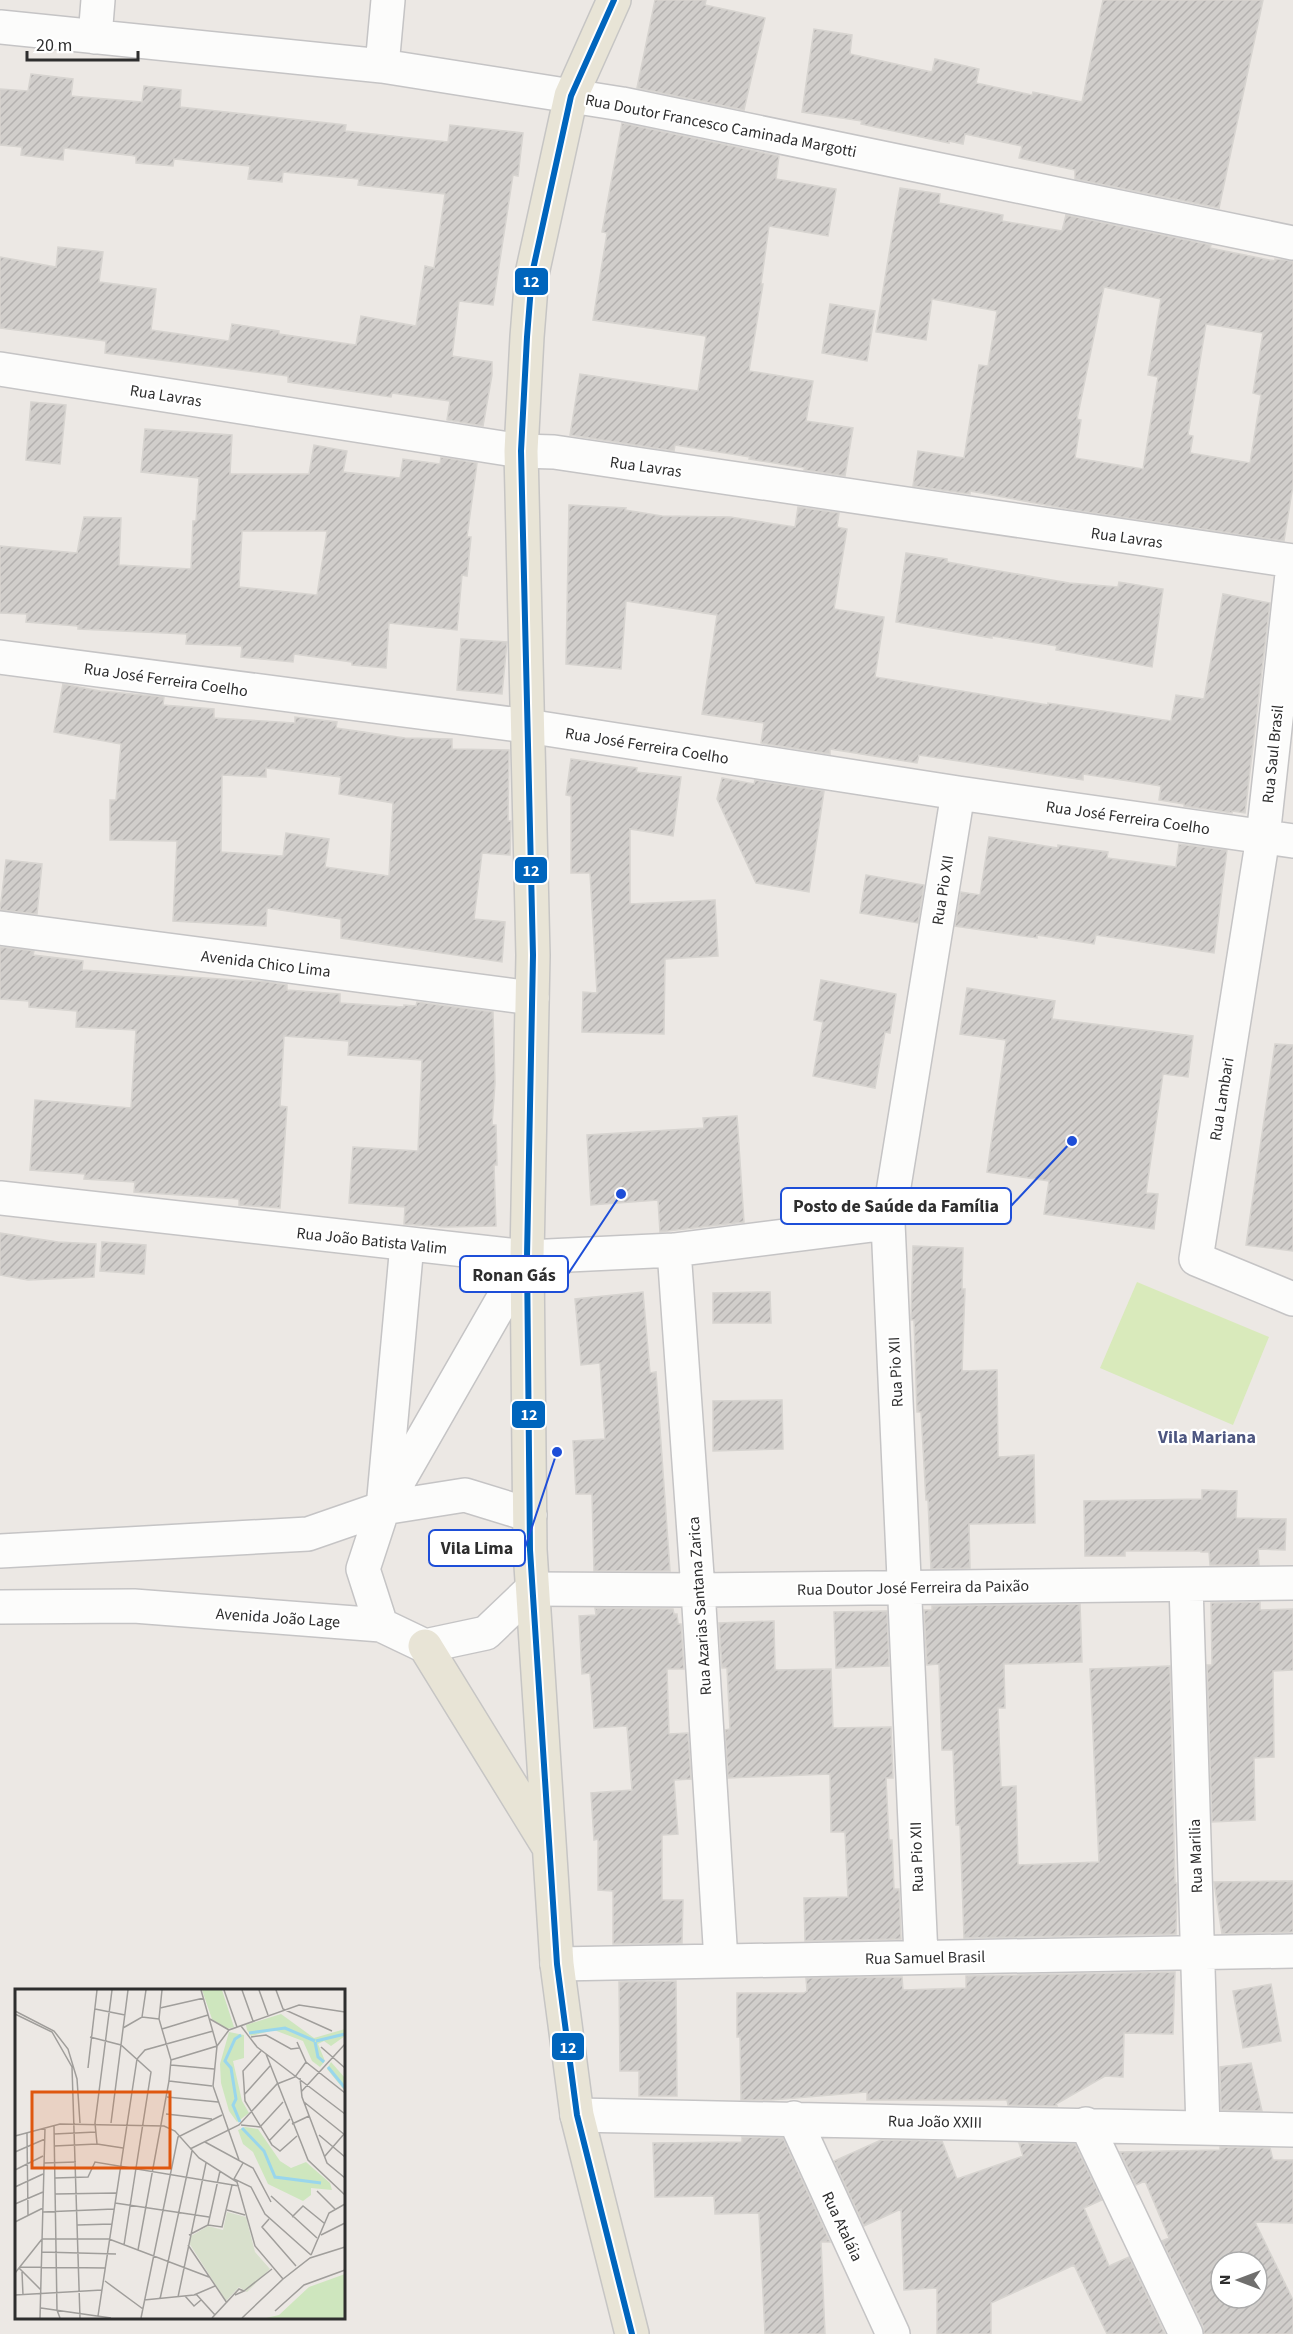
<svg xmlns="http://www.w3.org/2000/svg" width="1293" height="2334" font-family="'Source Sans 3',sans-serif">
<defs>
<pattern id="building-hatch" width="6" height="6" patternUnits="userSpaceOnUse" patternTransform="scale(1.5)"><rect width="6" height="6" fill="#d1cecb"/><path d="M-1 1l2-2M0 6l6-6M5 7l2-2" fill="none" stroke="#b4b1af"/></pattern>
</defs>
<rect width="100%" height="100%" fill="#ece8e4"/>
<path fill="#d9eabb" d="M 1137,1282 L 1269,1337 L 1233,1425 L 1100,1368 Z"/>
<path fill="url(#building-hatch)" stroke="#d7d4d0" stroke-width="1.5" fill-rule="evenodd" d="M 655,0 L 706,0 L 705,5 L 765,18 L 744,110 L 637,88 Z
M 1103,0 L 1263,0 L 1219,208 L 1075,179 L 1075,170 L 1019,158 L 1022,146 L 965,134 L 963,144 L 949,141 L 949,143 L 861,124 L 862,121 L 802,112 L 814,29 L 852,35 L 850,54 L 932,72 L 935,59 L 979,69 L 976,83 L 1032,95 L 1033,92 L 1082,102 Z
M 31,74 L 73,79 L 71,96 L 142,102 L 144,86 L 181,90 L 180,107 L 346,125 L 345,131 L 448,142 L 450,125 L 523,133 L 518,176 L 513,175 L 493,305 L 459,301 L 452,356 L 492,362 L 492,375 L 483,426 L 447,420 L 450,401 L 392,393 L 391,397 L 288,382 L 288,376 L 105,353 L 106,341 L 0,328 L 0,257 L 56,267 L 58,247 L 103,252 L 99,282 L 156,289 L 151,330 L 229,341 L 232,324 L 279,331 L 279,334 L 356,345 L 361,316 L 416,326 L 425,266 L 434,268 L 445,194 L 358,185 L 359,179 L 283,172 L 282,182 L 248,179 L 250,166 L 174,159 L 173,166 L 136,163 L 136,156 L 64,148 L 63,160 L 21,155 L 22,147 L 0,145 L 0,89 L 28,91 Z
M 622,123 L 779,156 L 776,179 L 836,189 L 828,236 L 769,226 L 761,284 L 763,284 L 749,371 L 813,381 L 806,421 L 853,428 L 845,476 L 804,470 L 805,468 L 749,459 L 750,457 L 675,445 L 674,451 L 570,435 L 580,374 L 698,391 L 706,336 L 593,320 L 607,233 L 602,232 Z
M 900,188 L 940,194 L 939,203 L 1003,215 L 1002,221 L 1062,231 L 1066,215 L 1211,245 L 1210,248 L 1275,261 L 1275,259 L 1293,261 L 1293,485 L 1284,541 L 1073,510 L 970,491 L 970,494 L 913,486 L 918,451 L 964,458 L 979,365 L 988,366 L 997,311 L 932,299 L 926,340 L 876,332 ZM 1104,287 L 1161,299 L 1148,375 L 1158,377 L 1143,469 L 1075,458 L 1081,420 L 1077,419 ZM 1206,324 L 1263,333 L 1253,393 L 1261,395 L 1250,463 L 1190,453 L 1193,436 L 1188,435 Z
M 830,304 L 875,311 L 867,361 L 822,353 Z
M 31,402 L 66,405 L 60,464 L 26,460 Z
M 145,429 L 232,435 L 230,474 L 309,474 L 314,445 L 347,451 L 343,472 L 400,478 L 403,459 L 440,464 L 441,457 L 477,463 L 467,537 L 471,537 L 467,576 L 462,575 L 457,630 L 389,623 L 386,668 L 352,665 L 352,662 L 294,654 L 293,662 L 241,657 L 242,646 L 186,644 L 187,634 L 78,629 L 78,626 L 26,622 L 27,614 L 0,613 L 0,546 L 77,553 L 84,517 L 121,518 L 119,565 L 191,569 L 193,521 L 196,521 L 199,478 L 141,472 ZM 242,531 L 327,531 L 317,595 L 239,587 Z
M 569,505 L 626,508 L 625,510 L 662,516 L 730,517 L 795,527 L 798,507 L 839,513 L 837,527 L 847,529 L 834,609 L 884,617 L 875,677 L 1048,705 L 1048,703 L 1171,721 L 1176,695 L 1204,699 L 1223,594 L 1270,603 L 1245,813 L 1232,811 L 1232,813 L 1184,806 L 1184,804 L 1159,800 L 1161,786 L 1083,774 L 1083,780 L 919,755 L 917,763 L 830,749 L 830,754 L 761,743 L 764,723 L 702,714 L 717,615 L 626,601 L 621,669 L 566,664 Z
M 906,553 L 947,559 L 947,562 L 1069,583 L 1118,587 L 1119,582 L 1163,589 L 1152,667 L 1056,650 L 1057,646 L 992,636 L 992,638 L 896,622 Z
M 461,639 L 507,642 L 502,694 L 457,690 Z
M 63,684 L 100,691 L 164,697 L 163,705 L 214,709 L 214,718 L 295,723 L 295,717 L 337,722 L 336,728 L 405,738 L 452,739 L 452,749 L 509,750 L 508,821 L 511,821 L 510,855 L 482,853 L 474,919 L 505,922 L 502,962 L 341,938 L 341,919 L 267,908 L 266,926 L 173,921 L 177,841 L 110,840 L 110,800 L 116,800 L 121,744 L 54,732 ZM 266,768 L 341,777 L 339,794 L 393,803 L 389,876 L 325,867 L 329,839 L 286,833 L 283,856 L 221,852 L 222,775 L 266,777 Z
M 571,759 L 637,768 L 636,772 L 681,777 L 673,836 L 630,829 L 630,904 L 715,900 L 718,956 L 665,959 L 664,1034 L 582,1032 L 583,992 L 597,993 L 590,873 L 571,873 L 571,796 L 566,795 Z
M 722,778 L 754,784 L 755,780 L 824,791 L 809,892 L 756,883 L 717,799 Z
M 989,837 L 1058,848 L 1058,845 L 1108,852 L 1107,858 L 1176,867 L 1179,844 L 1227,850 L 1214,953 L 1096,935 L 1094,944 L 1037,935 L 1037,938 L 955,926 L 961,892 L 980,895 Z
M 6,860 L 42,864 L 37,914 L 0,910 Z
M 866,875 L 924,885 L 918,923 L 860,913 Z
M 0,947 L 34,951 L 33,955 L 83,961 L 82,970 L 269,982 L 287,985 L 287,990 L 340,994 L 340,1003 L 404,1007 L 404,1005 L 416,1006 L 417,1002 L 493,1012 L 495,1083 L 492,1125 L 496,1125 L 497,1165 L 494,1165 L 496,1226 L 444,1227 L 404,1224 L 405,1207 L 349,1203 L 353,1147 L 418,1151 L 422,1060 L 348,1055 L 349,1041 L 284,1036 L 280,1106 L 287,1107 L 280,1208 L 239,1205 L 239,1199 L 134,1192 L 135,1182 L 84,1179 L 85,1174 L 30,1170 L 35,1100 L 131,1108 L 136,1030 L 76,1027 L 77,1011 L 29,1007 L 29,1001 L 0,999 Z
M 821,980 L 896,994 L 890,1033 L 885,1032 L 875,1088 L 813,1076 L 823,1022 L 814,1020 Z
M 967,988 L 1055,1001 L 1052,1019 L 1193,1036 L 1188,1077 L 1163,1074 L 1146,1193 L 1158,1194 L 1154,1229 L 1044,1214 L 1049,1181 L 987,1172 L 1006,1040 L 960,1034 Z
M 1275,1044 L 1293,1045 L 1293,1251 L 1246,1245 Z
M 737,1116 L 744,1222 L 660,1232 L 658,1200 L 591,1205 L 587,1135 L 704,1128 L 703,1118 Z
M 0,1233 L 58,1242 L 96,1244 L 94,1277 L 28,1280 L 0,1275 Z
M 102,1242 L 146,1245 L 144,1274 L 100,1271 Z
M 913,1246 L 963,1248 L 962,1289 L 965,1289 L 962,1371 L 997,1370 L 998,1457 L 1034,1455 L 1035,1523 L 969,1524 L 970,1568 L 931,1569 L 928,1500 L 926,1500 L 921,1412 L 917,1412 L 914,1320 L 911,1320 Z
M 643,1292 L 650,1373 L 656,1372 L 670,1571 L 594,1571 L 592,1494 L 576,1494 L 573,1441 L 605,1439 L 600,1363 L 581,1365 L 575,1299 Z
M 770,1292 L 771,1323 L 713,1323 L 713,1293 Z
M 782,1400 L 783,1449 L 713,1451 L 713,1401 Z
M 1202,1490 L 1237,1491 L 1236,1518 L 1286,1519 L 1285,1550 L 1258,1549 L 1259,1565 L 1210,1565 L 1209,1552 L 1201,1552 L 1201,1551 L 1125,1551 L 1125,1556 L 1085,1556 L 1084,1501 L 1202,1499 Z
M 1260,1602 L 1260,1610 L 1293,1609 L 1293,1670 L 1273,1671 L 1274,1757 L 1254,1758 L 1255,1820 L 1212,1822 L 1207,1665 L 1212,1665 L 1211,1603 Z
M 1080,1604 L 1082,1662 L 1004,1664 L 1005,1708 L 998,1708 L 1001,1787 L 1016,1786 L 1018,1865 L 1099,1862 L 1090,1669 L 1170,1666 L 1175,1883 L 1177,1883 L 1177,1892 L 1176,1934 L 964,1938 L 960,1825 L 956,1825 L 953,1750 L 942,1750 L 939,1664 L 927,1665 L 924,1610 L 932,1610 L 932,1606 Z
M 595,1608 L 673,1609 L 674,1614 L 677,1614 L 678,1624 L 681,1624 L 684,1669 L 667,1669 L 669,1734 L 688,1733 L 691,1779 L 674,1780 L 678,1834 L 662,1835 L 662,1900 L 683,1900 L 682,1943 L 613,1944 L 613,1891 L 598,1890 L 598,1839 L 594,1840 L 591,1793 L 632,1790 L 627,1726 L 594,1728 L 590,1673 L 582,1674 L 579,1616 L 596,1615 Z
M 887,1611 L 889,1666 L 836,1668 L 834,1612 Z
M 774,1621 L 775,1670 L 831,1669 L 833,1728 L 891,1727 L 893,1778 L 886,1778 L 889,1840 L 892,1840 L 894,1889 L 899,1889 L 901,1939 L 805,1941 L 804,1898 L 848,1897 L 845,1832 L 831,1832 L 830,1774 L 728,1778 L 725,1730 L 730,1729 L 727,1668 L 722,1668 L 719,1623 Z
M 1293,1881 L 1293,1932 L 1222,1934 L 1214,1882 Z
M 1175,1972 L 1173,2034 L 1124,2033 L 1123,2077 L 1105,2076 L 1056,2104 L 1057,2106 L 1008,2105 L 1007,2100 L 867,2100 L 867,2092 L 771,2100 L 741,2100 L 740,2037 L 737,2037 L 737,1993 L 804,1993 L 807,1991 L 806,1978 L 902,1977 L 903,1990 L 966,1988 L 966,1976 Z
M 676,1981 L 677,2096 L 639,2096 L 639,2071 L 620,2071 L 619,1982 Z
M 1271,1984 L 1281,2041 L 1243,2048 L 1233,1991 Z
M 1251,2063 L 1262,2111 L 1221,2110 L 1220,2067 Z
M 742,2137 L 783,2138 L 830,2242 L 821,2242 L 825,2334 L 765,2334 L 759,2213 L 715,2214 L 714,2196 L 655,2197 L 653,2143 L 742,2142 Z
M 881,2140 L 942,2141 L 957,2179 L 1023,2156 L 1019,2143 L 1075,2144 L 1102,2200 L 1084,2208 L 1109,2266 L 1129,2257 L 1165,2334 L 1107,2334 L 1074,2265 L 991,2303 L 991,2334 L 937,2334 L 937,2288 L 904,2290 L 901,2209 L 864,2226 L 834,2161 Z
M 1220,2147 L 1270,2148 L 1273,2160 L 1293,2160 L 1293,2223 L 1255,2222 L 1293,2300 L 1293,2334 L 1204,2334 L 1203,2326 L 1162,2241 L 1169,2238 L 1145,2181 L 1136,2185 L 1120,2152 L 1220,2150 ZM 1221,2262 L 1257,2262 L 1257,2298 L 1221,2298 Z"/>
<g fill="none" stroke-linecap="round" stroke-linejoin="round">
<defs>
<path id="street" d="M 0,27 L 382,66 L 622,104 L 1293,243
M 95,37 L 98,0
M 382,66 L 388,0
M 0,369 L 521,451 L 554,452 L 1293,561
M 1293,565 L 1263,837 L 1196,1259 L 1293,1299
M 0,657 L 527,726 L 958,793 L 1293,841
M 0,928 L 532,998
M 0,1198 L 527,1257 L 674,1250 L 888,1223
M 674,1250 L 698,1590 L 721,1961
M 383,1508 L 407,1244
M 1186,1585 L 1203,2128
M 532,1589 L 698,1590 L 1293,1583
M 921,1956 L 888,1223 L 958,793
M 557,1964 L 1293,1951
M 577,2115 L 1293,2130
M 794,2118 L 893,2334
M 1086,2124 L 1186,2334"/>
<path id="secondary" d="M 0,1551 L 308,1534 L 383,1508 L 465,1495 L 530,1515
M 0,1607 L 134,1606 L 381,1625 L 425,1646 L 486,1633 L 532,1589
M 381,1625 L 363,1569 L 383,1508 L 527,1257"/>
<path id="primary" d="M 614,0 L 571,96 L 532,274 L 527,337 L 521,451 L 533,955 L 527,1257 L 530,1550 L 557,1964 L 577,2115 L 632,2334
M 425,1646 L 547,1844"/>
</defs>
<use href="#street" stroke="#c5c4c5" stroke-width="36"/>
<use href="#secondary" stroke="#c5c4c5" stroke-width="36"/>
<use href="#primary" stroke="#c6c5c4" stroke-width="36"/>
<use href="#street" stroke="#fcfcfb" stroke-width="33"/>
<use href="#secondary" stroke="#fcfcfb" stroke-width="33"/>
<use href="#primary" stroke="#e8e4d6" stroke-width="33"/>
<defs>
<path id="bus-1" d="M 614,0 L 571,96 L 532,274 L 527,337 L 521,451 L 533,955 L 527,1257 L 530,1550 L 557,1964 L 577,2115 L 632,2334"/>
</defs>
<use href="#bus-1" stroke="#fff" stroke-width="10"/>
<use href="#bus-1" stroke="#0065bd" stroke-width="6"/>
</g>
<g text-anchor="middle" stroke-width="4.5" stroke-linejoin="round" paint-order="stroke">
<g font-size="16" fill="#2e2e2e" stroke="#fff">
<text transform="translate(721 125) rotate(11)" y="6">Rua Doutor Francesco Caminada Margotti</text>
<text transform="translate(166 395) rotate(9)" y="6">Rua Lavras</text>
<text transform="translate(646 466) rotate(8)" y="6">Rua Lavras</text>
<text transform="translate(1127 537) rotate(8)" y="6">Rua Lavras</text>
<text transform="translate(166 679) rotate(8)" y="6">Rua José Ferreira Coelho</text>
<text transform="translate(647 745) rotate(9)" y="6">Rua José Ferreira Coelho</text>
<text transform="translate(1272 754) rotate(-84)" y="6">Rua Saul Brasil</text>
<text transform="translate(1128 817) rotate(8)" y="6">Rua José Ferreira Coelho</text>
<text transform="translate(942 890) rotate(-81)" y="6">Rua Pio XII</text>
<text transform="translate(266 963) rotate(7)" y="6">Avenida Chico Lima</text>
<text transform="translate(1221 1099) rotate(-81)" y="6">Rua Lambari</text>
<text transform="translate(372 1240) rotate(6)" y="6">Rua João Batista Valim</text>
<text transform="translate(895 1372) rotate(-93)" y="6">Rua Pio XII</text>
<text transform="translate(913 1587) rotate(-1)" y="6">Rua Doutor José Ferreira da Paixão</text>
<text transform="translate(699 1606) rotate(-94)" y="6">Rua Azarias Santana Zarica</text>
<text transform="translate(278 1617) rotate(4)" y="6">Avenida João Lage</text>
<text transform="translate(1195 1856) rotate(-92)" y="6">Rua Marilia</text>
<text transform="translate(916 1857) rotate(-92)" y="6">Rua Pio XII</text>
<text transform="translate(925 1957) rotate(-1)" y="6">Rua Samuel Brasil</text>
<text transform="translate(935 2121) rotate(1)" y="6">Rua João XXIII</text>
<text transform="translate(843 2226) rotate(65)" y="6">Rua Ataláia</text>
</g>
<g font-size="18" font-weight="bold" fill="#4d5680" stroke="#fff">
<text x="1207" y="1443">Vila Mariana</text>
</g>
</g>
<g transform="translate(15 1989)">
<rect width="330" height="330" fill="#ece8e4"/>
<path d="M 187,1 L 207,1 L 219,38 L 212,40 L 197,30 ZM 316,73 L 330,89 L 330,102 L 312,80 Z" fill="#cee6be"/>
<path d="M 266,25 L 299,49 L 330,40 L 330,47 L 316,57 L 309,52 L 303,55 L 310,72 L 305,78 L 297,72 L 288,52 L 259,41 L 236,47 L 232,41 L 231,36 ZM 214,43 L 229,46 L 229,69 L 218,72 L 227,112 L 234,124 L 222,133 L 214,122 L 206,94 L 205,75 ZM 230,138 L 243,140 L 265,172 L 276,179 L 291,173 L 315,194 L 317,201 L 296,199 L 296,206 L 288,212 L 253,195 L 238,163 L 228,155 L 223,141 ZM 330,285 L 330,329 L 251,329 L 264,326 L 294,298 Z" fill="#cee6be"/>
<path d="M 212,223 L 231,228 L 240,263 L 255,280 L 232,303 L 224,298 L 211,312 L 174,254 L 176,247 L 193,237 L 208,241 Z" fill="#d8e0cc"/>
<path fill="none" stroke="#99d6ec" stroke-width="3" d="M 234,44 L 270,39 L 300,52M 301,52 L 330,45M 300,53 L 303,68 L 309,73M 313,78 L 330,99M 225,133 L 218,116 L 221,110 L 216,79 L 210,72 L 220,50 L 226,46M 227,139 L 249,162 L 260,188 L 306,194"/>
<path fill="none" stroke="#a09e9b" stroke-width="1.5" d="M 186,1 L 202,57 L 198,97 L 224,171M 209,1 L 222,38M 227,1 L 238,32M 244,1 L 253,26M 261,1 L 268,20 L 317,42M 145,19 L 189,9M 80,20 L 110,26M 0,22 L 39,42 L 53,60 L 62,90 L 65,134M 0,25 L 37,43 L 57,78 L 65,329M 127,28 L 131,1M 195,30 L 214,41M 226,37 L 242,58 L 330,125M 108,39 L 127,28 L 144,30M 147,40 L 193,26M 75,48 L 106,56 L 136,83 L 109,256M 236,48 L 251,46 L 276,60 L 284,59M 282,53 L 291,73 L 330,104M 306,58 L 330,79M 246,62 L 228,82 L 230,112 L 257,156 L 265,162 L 282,147M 251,65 L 293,171 L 330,206M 156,71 L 202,57 L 214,41 L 284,16 L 330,23M 156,76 L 199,80M 73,79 L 82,1M 285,89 L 287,108 L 312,174 L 330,189M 154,92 L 197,97M 286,103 L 330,55M 229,106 L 255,77M 152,108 L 203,113M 289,113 L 330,146M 151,125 L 197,130M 96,134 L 113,1M 277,135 L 294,127M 226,136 L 245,138 L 268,113M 39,137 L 42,321 L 45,329M 12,144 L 13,226M 39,145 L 81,143M 304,146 L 330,168M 0,147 L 45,135 L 149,137 L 160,142 L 184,169 L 222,193 L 240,257 L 268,290 L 295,269 L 330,258M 254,152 L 275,130M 190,153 L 238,179 L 256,213M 82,155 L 80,134 L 97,1M 39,157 L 82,155 L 108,159M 175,160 L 224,136 L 262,95 L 280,88 L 291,73M 0,163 L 30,150M 310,167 L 329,145M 29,174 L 61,173M 228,174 L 219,190 L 236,198 L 250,225 L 296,266M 0,181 L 28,167M 40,189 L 73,188 L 80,173 L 224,197M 0,198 L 28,185M 302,202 L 320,220M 40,205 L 101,204M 256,207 L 302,249M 100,214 L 194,228M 0,215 L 28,203M 212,221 L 230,226M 28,223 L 99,220M 277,228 L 288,217 L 309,234M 254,230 L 247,238 L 281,277M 0,233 L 28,219M 62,236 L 97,235M 193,236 L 207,238 L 217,196M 174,246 L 193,236 L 205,182M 306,246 L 330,234M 173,256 L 212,314M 123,261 L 154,92 L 156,71 L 144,30 L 147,1M 27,263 L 101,265M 296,266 L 314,224 L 330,215M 5,278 L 91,279M 4,279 L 26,301M 7,283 L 8,306M 0,284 L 27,250 L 94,250 L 194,288M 90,292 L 128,320M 229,302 L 257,280M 181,305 L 200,326M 0,306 L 87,301M 170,307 L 179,317 L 186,311M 163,308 L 191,174M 145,310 L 177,162M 129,311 L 179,306 L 200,297M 26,319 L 96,329M 260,322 L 289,296 L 330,281M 83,327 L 122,70 L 130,61 L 198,42M 25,329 L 30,139M 126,329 L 163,148 L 207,126M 197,329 L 224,300 L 229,302 L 220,306M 227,329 L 268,290"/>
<path fill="#df570e" fill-opacity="0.15" stroke="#df570e" stroke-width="3" d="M 17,103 L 155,103 L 155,179 L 17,179 Z"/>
<rect width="330" height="330" fill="none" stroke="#2e2e2e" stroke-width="3"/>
</g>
<path fill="none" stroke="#1d4ed8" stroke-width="2" d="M1072 1141L1011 1206M621 1194L568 1274M557 1452L525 1548"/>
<g fill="#1d4ed8" stroke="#fff" stroke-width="2">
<circle cx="1072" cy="1141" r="6"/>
<circle cx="621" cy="1194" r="6"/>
<circle cx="557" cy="1452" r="6"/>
</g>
<g fill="#fff" stroke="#1d4ed8" stroke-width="2">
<rect x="781" y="1188" width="230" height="36" rx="6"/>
<rect x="460" y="1256" width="108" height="36" rx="6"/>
<rect x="429" y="1530" width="96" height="36" rx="6"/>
</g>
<g font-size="18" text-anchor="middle" font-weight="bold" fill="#2e2e2e">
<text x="896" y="1212">Posto de Saúde da Família</text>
<text x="514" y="1281">Ronan Gás</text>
<text x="477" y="1554">Vila Lima</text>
</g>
<g stroke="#fff" stroke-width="2">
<rect x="514" y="267" width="35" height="29" rx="6" fill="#0065bd"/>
<rect x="514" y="856" width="34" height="28" rx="6" fill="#0065bd"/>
<rect x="511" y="1400" width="35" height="29" rx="6" fill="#0065bd"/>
<rect x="551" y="2032" width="34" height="29" rx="6" fill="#0065bd"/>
</g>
<g font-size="16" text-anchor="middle" font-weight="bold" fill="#fff">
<text x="531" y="287">12</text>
<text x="531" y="876">12</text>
<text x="529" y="1420">12</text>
<text x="568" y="2053">12</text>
</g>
<g transform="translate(1239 2280) rotate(270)"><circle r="28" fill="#ffffff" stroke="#ababab" stroke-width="1.5"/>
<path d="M0-4.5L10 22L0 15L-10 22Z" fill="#706f6e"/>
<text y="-9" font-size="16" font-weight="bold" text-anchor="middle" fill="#2e2e2e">N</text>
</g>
<path d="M27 51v9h111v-9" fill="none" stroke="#2e2e2e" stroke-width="3"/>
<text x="36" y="51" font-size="18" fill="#2e2e2e" stroke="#ffffff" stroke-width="4.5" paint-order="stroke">20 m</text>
</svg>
